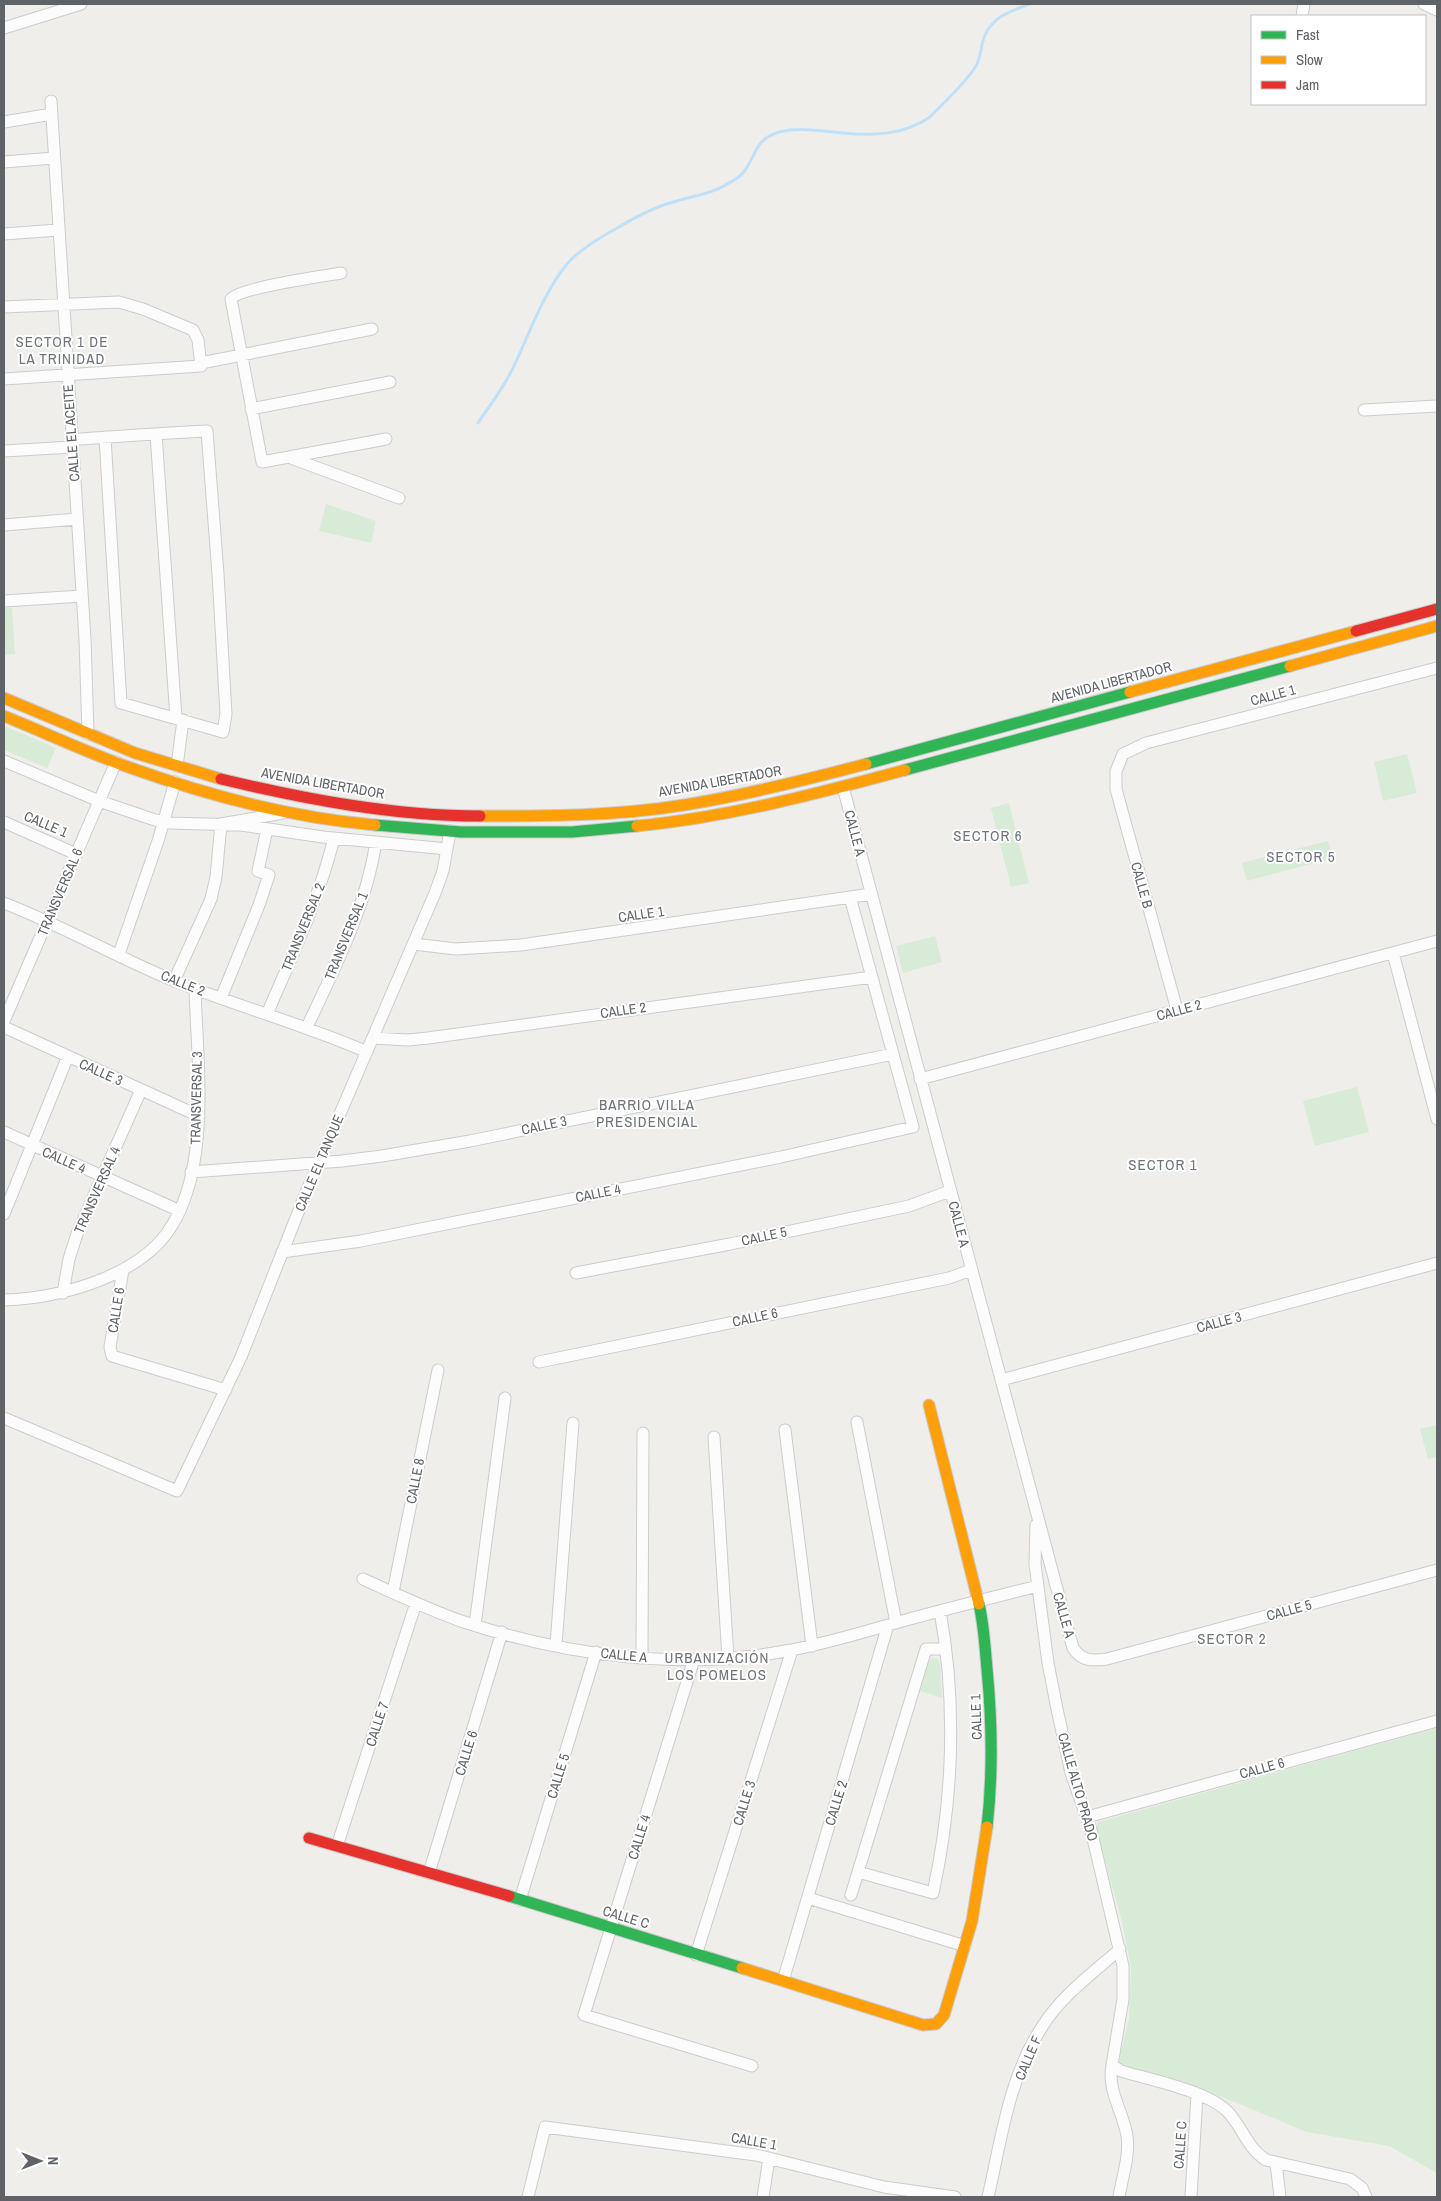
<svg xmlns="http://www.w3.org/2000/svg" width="1441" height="2201" font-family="'Archivo Narrow',sans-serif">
<rect width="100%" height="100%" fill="#efeeea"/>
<path fill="#d8ebd6" d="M 326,504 L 376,521 L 371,543 L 319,531 Z
M 4,608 L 12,608 L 15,654 L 4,655 Z
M 4,726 L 56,748 L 47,768 L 4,750 Z
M 1407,754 L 1417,793 L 1383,801 L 1374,762 Z
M 1009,803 L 1029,883 L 1011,887 L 991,808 Z
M 1328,841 L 1333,858 L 1247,881 L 1242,863 Z
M 935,936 L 942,962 L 903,973 L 896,946 Z
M 1357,1087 L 1369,1132 L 1315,1146 L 1303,1101 Z
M 1437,1425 L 1437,1457 L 1428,1459 L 1420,1429 Z
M 932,1658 L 938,1659 L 940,1664 L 942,1698 L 920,1691 L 929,1662 Z
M 1437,1728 L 1437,2173 L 1389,2146 L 1307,2132 L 1215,2094 L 1118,2063 L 1129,2019 L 1131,1967 L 1121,1918 L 1096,1828 L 1098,1822 Z"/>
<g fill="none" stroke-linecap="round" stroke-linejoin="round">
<path stroke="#bfe0f9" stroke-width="3" d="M 478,423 C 490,405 504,387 513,368 C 529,335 543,293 567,264 C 580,249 601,237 619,227 C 637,216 657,206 677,201 C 693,196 710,194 724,186 C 730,182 738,179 743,173 C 757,156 753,140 779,132 C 800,127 822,131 843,133 C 873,136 904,135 930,117 C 946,100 964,85 976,66 C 980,59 981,51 982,44 C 988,18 1007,13 1029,4"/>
<defs>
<path id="street" d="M 1424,4 L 1437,10
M 1302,16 L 1304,4
M 4,28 L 81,4
M 51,101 L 85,639 L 88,734
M 4,122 L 52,114
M 4,162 L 54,158
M 4,234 L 58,230
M 341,273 C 323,276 239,288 231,299 L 262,462 L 386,439
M 4,307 L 119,302 L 143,309 L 193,330 L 198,340 L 201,366 L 4,379
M 201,363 L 372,329
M 251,409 L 390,382
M 1364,410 L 1437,406
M 156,434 L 176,718
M 81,439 C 123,436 165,433 207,431 L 218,574 L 226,714 L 223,732 L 121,703 L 105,437
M 4,451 L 72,447
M 291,458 L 399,498
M 4,525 L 77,519
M 4,601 L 82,596
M 4,761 L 99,801 L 155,820 L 170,823 L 241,825 L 323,837 L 447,849
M 177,766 L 183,720
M 843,787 L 1057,1589 L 1073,1648 C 1082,1661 1091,1661 1107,1659 L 1437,1570
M 4,822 L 76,854
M 4,903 C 63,926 118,958 177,982 C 240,1007 305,1025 367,1052
M 414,944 L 456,949 L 521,945 L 871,894
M 1393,953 L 1437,1119
M 119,954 L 158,841 L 175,782
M 174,981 L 211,899 L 216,877 L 221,824 L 283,813
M 221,998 L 259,905 L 269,875 L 258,871 L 267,829
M 1177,1010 L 1116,789 L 1116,771 L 1123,754 L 1146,743 L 1437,668
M 267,1014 C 292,956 319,899 334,838
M 4,1021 L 116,762
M 4,1027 L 199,1116
M 307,1027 C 335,967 366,908 376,842
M 373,1038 L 408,1040 L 428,1038 L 872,977
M 920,1079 L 1437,941
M 4,1132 L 180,1211
M 191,1172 L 342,1161 L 382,1156 L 470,1141 L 893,1054
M 4,1214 L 68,1056
M 282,1252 L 361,1241 L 781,1157 L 913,1127 L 850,897
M 123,1270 L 110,1347 L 112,1356 L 226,1390
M 576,1273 L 730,1244 L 909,1206 L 950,1191
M 63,1293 L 69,1259 L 77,1234 L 141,1090
M 4,1300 C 38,1299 71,1292 103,1279 C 127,1269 151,1255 167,1233 C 212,1171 197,1062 195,989
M 539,1362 L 949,1278 L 971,1270
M 1001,1380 L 1437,1263
M 4,1418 L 177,1491 L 241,1357 L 305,1195 L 435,893 L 443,871 L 450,831
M 857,1422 L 896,1623
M 785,1430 L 812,1646
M 714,1437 L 728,1658
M 1036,1525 L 1035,1564 L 1048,1663 L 1057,1709 L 1071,1773 L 1091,1830 L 1123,1966 L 1123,1999 L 1112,2065 L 1121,2071 C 1151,2080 1208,2091 1228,2112 C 1243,2128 1247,2148 1266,2160 L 1350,2179 L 1362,2188 L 1366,2197
M 363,1579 C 396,1594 429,1610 464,1622 C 564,1655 680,1671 785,1651 C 826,1644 866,1631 906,1620 C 950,1608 994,1597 1038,1586
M 393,1592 L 438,1370
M 475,1625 L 505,1398
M 556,1645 L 573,1423
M 642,1657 L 643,1433
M 694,1659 L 584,2015 L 752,2066
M 1087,1817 L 1437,1721
M 337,1846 L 416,1603
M 858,1872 L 933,1893 C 953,1802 957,1704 940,1611
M 429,1873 L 502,1632
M 851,1895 L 926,1649 L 945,1649
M 808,1898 L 965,1946
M 520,1900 L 596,1652
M 696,1955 L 792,1650
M 783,1981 L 888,1625
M 1112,2065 C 1107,2091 1123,2111 1127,2136 C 1130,2155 1122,2178 1119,2197
M 1276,2163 L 1280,2197
M 528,2197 L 545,2127 L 756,2155 L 884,2187 L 955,2197
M 763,2197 L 769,2158
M 988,2197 C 1001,2141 1009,2076 1042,2027 C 1061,1996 1093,1973 1120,1949
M 1191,2197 L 1197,2094"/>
<path id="fast" d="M 866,764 L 1130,692
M 905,770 L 1290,666
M 375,825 L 461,832 L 572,832 L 637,826
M 979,1604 C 984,1626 985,1647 987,1669 C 992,1721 993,1775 987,1827
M 509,1896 L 742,1968"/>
<path id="slow" d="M 1290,666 L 1437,626
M 1130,692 L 1356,631
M 4,698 L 135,753 L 221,779
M 4,716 C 46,733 88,753 131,768 C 207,795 294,818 375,825
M 480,816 C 548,816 617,816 684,805 C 746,795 806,780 866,764
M 637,826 C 728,817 816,794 905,770
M 929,1405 L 979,1604
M 742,1968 L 923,2025 L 936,2024 L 944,2015 L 972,1921 L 987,1827"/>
<path id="jam" d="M 1356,631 L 1437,609
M 221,779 C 305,799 393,816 480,816
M 309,1838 L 509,1896"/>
</defs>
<use href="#street" stroke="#cbcccc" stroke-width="13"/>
<use href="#fast" stroke="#cacacb" stroke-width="13"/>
<use href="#slow" stroke="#cacacb" stroke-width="13"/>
<use href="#jam" stroke="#cacacb" stroke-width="13"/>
<use href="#street" stroke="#fdfcfc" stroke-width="11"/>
<use href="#fast" stroke="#30b455" stroke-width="11"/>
<use href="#slow" stroke="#ff9f0a" stroke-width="11"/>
<use href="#jam" stroke="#e5322d" stroke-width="11"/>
</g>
<g text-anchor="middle" stroke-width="4" stroke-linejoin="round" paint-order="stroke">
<g font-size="14" fill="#5f6368" stroke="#fff">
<text transform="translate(71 433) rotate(-94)" y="5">CALLE EL ACEITE</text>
<text transform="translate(1111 682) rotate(-15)" y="5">AVENIDA LIBERTADOR</text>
<text transform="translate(1273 695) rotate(-15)" y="5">CALLE 1</text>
<text transform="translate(720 781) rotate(-10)" y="5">AVENIDA LIBERTADOR</text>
<text transform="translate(323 783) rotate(10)" y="5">AVENIDA LIBERTADOR</text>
<text transform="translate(46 824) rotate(23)" y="5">CALLE 1</text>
<text transform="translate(855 833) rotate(75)" y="5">CALLE A</text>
<text transform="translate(1142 885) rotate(74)" y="5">CALLE B</text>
<text transform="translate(60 892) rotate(-67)" y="5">TRANSVERSAL 6</text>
<text transform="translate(641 914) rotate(-8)" y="5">CALLE 1</text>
<text transform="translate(303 927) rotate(-68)" y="5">TRANSVERSAL 2</text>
<text transform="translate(346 936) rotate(-68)" y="5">TRANSVERSAL 1</text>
<text transform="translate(183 983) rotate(22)" y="5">CALLE 2</text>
<text transform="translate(623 1010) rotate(-8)" y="5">CALLE 2</text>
<text transform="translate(1179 1010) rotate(-15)" y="5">CALLE 2</text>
<text transform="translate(101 1072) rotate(24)" y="5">CALLE 3</text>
<text transform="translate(196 1098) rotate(-89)" y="5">TRANSVERSAL 3</text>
<text transform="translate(544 1125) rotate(-12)" y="5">CALLE 3</text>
<text transform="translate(64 1160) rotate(24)" y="5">CALLE 4</text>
<text transform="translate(319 1163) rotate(-67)" y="5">CALLE EL TANQUE</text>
<text transform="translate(97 1190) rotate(-66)" y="5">TRANSVERSAL 4</text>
<text transform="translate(598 1193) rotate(-11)" y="5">CALLE 4</text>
<text transform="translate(959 1224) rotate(75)" y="5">CALLE A</text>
<text transform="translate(764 1236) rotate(-12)" y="5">CALLE 5</text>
<text transform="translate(116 1310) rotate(-81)" y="5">CALLE 6</text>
<text transform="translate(755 1317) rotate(-12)" y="5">CALLE 6</text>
<text transform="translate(1219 1322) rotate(-15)" y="5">CALLE 3</text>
<text transform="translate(415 1481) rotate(-79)" y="5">CALLE 8</text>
<text transform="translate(1289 1610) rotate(-15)" y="5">CALLE 5</text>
<text transform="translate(1064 1615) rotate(74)" y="5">CALLE A</text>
<text transform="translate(624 1655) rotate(6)" y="5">CALLE A</text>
<text transform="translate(976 1717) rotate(-92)" y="5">CALLE 1</text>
<text transform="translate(377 1724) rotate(-72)" y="5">CALLE 7</text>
<text transform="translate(466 1753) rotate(-73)" y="5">CALLE 6</text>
<text transform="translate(1262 1768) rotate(-15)" y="5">CALLE 6</text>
<text transform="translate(558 1776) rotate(-73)" y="5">CALLE 5</text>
<text transform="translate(1078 1787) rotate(74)" y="5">CALLE ALTO PRADO</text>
<text transform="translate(744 1803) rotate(-73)" y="5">CALLE 3</text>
<text transform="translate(836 1803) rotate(-73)" y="5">CALLE 2</text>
<text transform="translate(639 1837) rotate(-73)" y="5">CALLE 4</text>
<text transform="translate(626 1917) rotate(17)" y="5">CALLE C</text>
<text transform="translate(1028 2058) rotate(-67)" y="5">CALLE F</text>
<text transform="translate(754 2141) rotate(10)" y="5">CALLE 1</text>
<text transform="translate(1180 2145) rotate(-86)" y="5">CALLE C</text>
</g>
<g font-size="15" letter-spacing="1" fill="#70757a" stroke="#fff">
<text x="62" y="347">SECTOR 1 DE<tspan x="62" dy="17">LA TRINIDAD</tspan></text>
<text x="988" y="841">SECTOR 6</text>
<text x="1301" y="862">SECTOR 5</text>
<text x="647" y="1110">BARRIO VILLA<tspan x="647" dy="17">PRESIDENCIAL</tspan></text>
<text x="1163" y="1170">SECTOR 1</text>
<text x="1232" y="1644">SECTOR 2</text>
<text x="717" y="1663">URBANIZACIÓN<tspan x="717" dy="17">LOS POMELOS</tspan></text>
</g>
</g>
<rect width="1441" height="2201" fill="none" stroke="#5f6368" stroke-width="10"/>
<rect x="1251" y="15" width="175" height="90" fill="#ffffff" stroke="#bfc1c3"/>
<rect x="1261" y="31" width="25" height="8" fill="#30b455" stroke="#bfc1c3"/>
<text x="1296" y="40" font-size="15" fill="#5f6368">Fast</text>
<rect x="1261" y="56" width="25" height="8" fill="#ff9f0a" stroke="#bfc1c3"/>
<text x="1296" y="65" font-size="15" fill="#5f6368">Slow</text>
<rect x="1261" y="81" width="25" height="8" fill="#e5322d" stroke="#bfc1c3"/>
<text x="1296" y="90" font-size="15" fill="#5f6368">Jam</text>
<g transform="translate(40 2161) rotate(90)" stroke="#ffffff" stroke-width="4" paint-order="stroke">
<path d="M0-4L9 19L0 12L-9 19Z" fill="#5f6368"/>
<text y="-8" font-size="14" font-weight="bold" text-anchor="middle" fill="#5f6368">N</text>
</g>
</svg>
